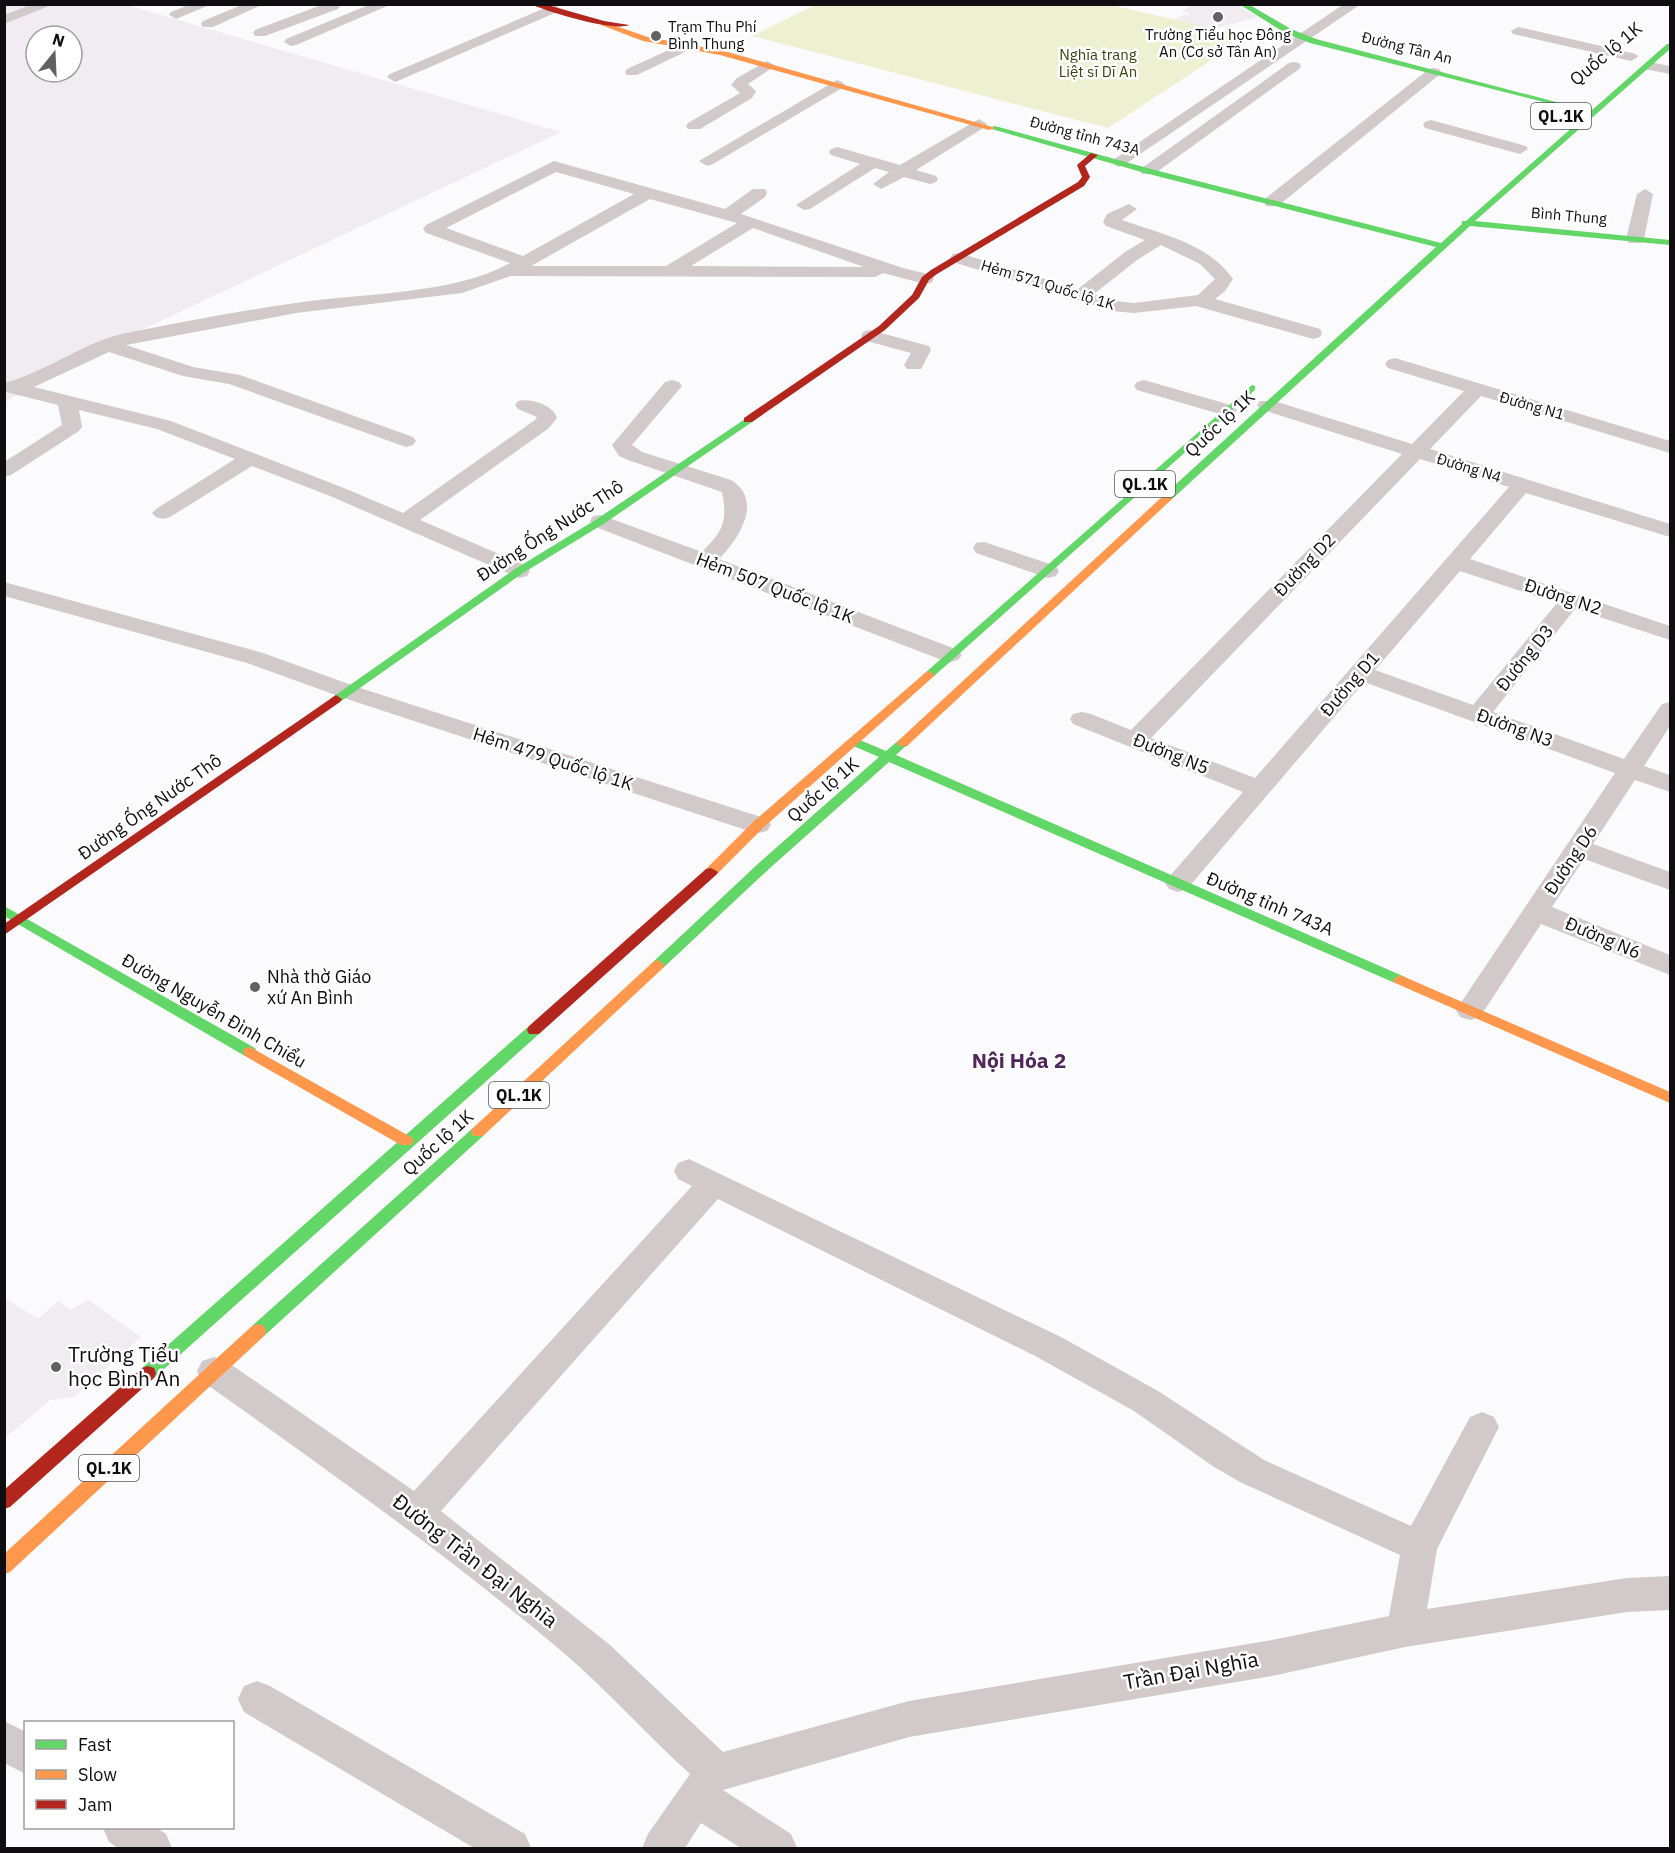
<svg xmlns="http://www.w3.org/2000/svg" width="1675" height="1853" font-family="'IBM Plex Sans',sans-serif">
<rect width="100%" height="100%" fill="#fbfafc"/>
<path fill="#f1ebf2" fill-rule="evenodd" d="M 1192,4 L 1236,5 L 1258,17 L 1214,29 L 1175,20 L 1183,15 L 1191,14 L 1182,11 Z
M 5,5 L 127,5 L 561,132 L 82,358 L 5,402 ZM 36,36 L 72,36 L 72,72 L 36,72 Z
M 5,1298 L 38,1319 L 58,1301 L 70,1310 L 88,1300 L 141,1337 L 74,1397 L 50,1400 L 5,1438 L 5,1457 Z"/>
<path fill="#eef0d2" d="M 1110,5 L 1248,36 L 1108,128 L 752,36 L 815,5 Z"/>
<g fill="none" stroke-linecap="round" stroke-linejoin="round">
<path fill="#d2c9ca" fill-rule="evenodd" d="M 33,4 L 54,4 L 4,24 L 4,15 Z
M 191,4 L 212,4 L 176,19 L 169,15 L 171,12 Z
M 244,4 L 264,4 L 213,27 L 203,27 L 201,24 L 203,21 Z
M 324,4 L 340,6 L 338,9 L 265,36 L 255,36 L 253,33 L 255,30 Z
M 371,4 L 392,4 L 296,45 L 291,46 L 284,42 L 286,39 Z
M 1344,4 L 1361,4 L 1124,165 L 1118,167 L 1110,162 Z
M 552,5 L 557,6 L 559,9 L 557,12 L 400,80 L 395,82 L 387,77 L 390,74 Z
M 1518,27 L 1636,54 L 1638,57 L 1631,61 L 1513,34 L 1511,31 Z
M 684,43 L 689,44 L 691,47 L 689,50 L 637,75 L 627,75 L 625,72 L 627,69 Z
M 767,61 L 774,65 L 772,68 L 748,84 L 756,91 L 752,98 L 700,129 L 688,129 L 686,126 L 688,123 L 740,93 L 731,85 L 737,78 Z
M 1294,62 L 1299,63 L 1301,66 L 1299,69 L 1154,174 L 1142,174 L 1140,171 L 1142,168 L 1289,63 Z
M 1649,62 L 1670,66 L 1670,74 L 1644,69 L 1642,66 Z
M 1434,68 L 1439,69 L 1441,72 L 1439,75 L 1278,206 L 1266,206 L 1264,202 L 1266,198 L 1429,69 Z
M 837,80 L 842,82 L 845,85 L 842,88 L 713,164 L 707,166 L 699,161 Z
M 979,119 L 987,124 L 985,127 L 916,170 L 936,176 L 938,179 L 936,182 L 930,184 L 904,177 L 881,189 L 873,184 L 889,172 L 875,168 L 810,209 L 804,210 L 796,205 L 860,164 L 831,155 L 829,152 L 831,149 L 837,147 L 900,165 Z
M 1431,120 L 1526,146 L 1528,149 L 1520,154 L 1425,128 L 1423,125 L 1425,122 Z
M 554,161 L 725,209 L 753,189 L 765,189 L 767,193 L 765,197 L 741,214 L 903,268 L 931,275 L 934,279 L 931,283 L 925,284 L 883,273 L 875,277 L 511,276 L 462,293 L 296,313 L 126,345 L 193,367 L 240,375 L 413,437 L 416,441 L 413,445 L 406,447 L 229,384 L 183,376 L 109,352 L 34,387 L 171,421 L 344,488 L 403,513 L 535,420 L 537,417 L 518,409 L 515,405 L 518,401 C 531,398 553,405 557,418 L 549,428 L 420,520 L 527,566 L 530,571 L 527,576 L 519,578 L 330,496 L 252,466 L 170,517 L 163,519 L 156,517 L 152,513 L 156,509 L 235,459 L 157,429 L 79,410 L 82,427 L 79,431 L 11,475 L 4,477 L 4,462 L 62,425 L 58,405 L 6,392 L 4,383 C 47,372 83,342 126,333 C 182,322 239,311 296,303 C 360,293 454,295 510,263 L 426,233 L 423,229 L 426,225 ZM 556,172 L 634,194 L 523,256 L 446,228 ZM 650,199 L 737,223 L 666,266 L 531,266 ZM 753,228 L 864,267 L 691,266 Z
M 1645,189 L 1653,194 L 1644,239 L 1641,243 L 1629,243 L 1626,239 L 1637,194 Z
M 1129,204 L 1137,209 L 1122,220 C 1161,234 1208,243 1233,279 L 1225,291 L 1215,299 L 1320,329 L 1322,333 L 1320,337 L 1313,339 L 1196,306 L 1134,313 L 1113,311 L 953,262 L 950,258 L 953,254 L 959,253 L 1078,289 L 1125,252 L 1145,240 L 1106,226 L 1103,222 L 1107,214 ZM 1161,245 L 1200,264 L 1215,279 L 1198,295 L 1134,303 L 1115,301 L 1094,294 L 1137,260 Z
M 870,330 L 929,346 L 931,350 L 921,369 L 907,369 L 904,365 L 911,353 L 863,340 L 861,336 L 863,332 Z
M 1395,358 L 1670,441 L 1670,453 L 1481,396 L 1430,449 L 1670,524 L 1670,537 L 1526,493 L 1470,559 L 1670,626 L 1670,640 L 1575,609 L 1493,712 L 1624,759 L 1662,704 L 1670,702 L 1670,726 L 1644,766 L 1670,775 L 1670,792 L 1635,780 L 1593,844 L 1670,872 L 1670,890 L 1584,859 L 1552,907 L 1670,955 L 1670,975 L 1541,924 L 1480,1017 L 1470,1020 L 1460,1017 L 1456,1010 L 1615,773 L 1364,682 L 1187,889 L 1178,892 L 1169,889 L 1165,883 L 1169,877 L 1243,792 L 1073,724 L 1070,719 L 1073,714 L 1082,712 L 1091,714 L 1131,730 L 1402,454 L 1260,409 L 1257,405 L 1260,401 L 1274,401 L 1412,444 L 1464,391 L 1388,368 L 1385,364 L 1388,360 ZM 1420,459 L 1509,487 L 1255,778 L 1151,738 ZM 1460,571 L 1557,603 L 1473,705 L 1375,670 Z
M 672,380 L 679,382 L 682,386 L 632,445 L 642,452 L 731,480 C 764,500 739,539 719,559 L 958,650 L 962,655 L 958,660 L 950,662 L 942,660 L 593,526 L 590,521 L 593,516 L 601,515 L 702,552 C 723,531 728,522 722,492 L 628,460 L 619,456 L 612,445 L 665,382 Z
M 1144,380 L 1234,406 L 1237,410 L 1234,414 L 1227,416 L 1137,390 L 1134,386 L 1137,382 Z
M 984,542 L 1056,566 L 1059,571 L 1056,576 L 1048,578 L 976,553 L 973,548 L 976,543 Z
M 4,582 L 263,653 L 357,687 L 767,819 L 771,825 L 767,831 L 758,833 L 749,831 L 341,697 L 247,663 L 4,596 Z
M 689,1159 L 1061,1337 L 1158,1391 L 1264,1460 L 1411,1526 L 1470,1417 L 1482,1412 L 1494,1417 L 1499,1427 L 1437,1549 L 1427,1609 L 1627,1578 L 1670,1576 L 1670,1610 L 1627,1612 L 1405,1647 L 1272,1676 L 909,1737 L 723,1790 L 791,1834 L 797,1848 L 741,1848 L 701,1823 L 685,1848 L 642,1848 L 648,1834 L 690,1774 C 647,1735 609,1692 565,1654 C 449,1556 326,1469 202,1381 L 197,1371 L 202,1361 L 214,1357 L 226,1361 L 414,1491 L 692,1186 L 678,1179 L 674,1171 L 678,1163 ZM 718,1199 L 1037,1357 L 1134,1411 L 1214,1467 L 1240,1482 L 1400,1555 L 1389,1616 L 1272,1640 L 909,1701 L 723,1752 L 610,1645 L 441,1511 Z
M 257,1681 L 270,1686 L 525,1834 L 531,1848 L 474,1848 L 244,1712 L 238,1699 L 244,1686 Z
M 4,1721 L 26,1732 L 26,1774 L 4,1763 Z
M 103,1828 L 157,1828 L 166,1834 L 172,1848 L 118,1848 L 109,1842 Z"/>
<path fill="#63d668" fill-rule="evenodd" d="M 1239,4 L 1248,4 L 1291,29 L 1316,39 L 1575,107 L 1571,109 L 1310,43 L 1285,33 Z
M 1667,44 L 1670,44 L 1670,49 L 1475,221 L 1670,240 L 1670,245 L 1470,226 L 1171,500 L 1167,501 L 1162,498 L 1163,496 L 1436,247 L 1145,173 L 988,128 L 995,126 L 1151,169 L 1441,243 L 1462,224 L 1462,221 L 1466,221 Z
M 1252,385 L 1255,386 L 1255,390 L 933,677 L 925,677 L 923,675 L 925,673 Z
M 748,417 L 752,418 L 752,422 L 605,523 L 523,573 L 340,702 L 336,703 L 330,699 L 515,569 L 597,519 Z
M 855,738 L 886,751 L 899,740 L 907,740 L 909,743 L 896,755 L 1405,977 L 1407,980 L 1405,983 L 1395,983 L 889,762 L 770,868 L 663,968 L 653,968 L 651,965 L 653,962 L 760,862 L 879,757 L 851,745 L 849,742 Z
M 4,906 L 255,1048 L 257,1052 L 255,1056 L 245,1056 L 4,916 Z
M 534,1025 L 539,1026 L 541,1030 L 539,1034 L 154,1378 L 148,1380 L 142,1378 L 140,1373 L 142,1368 L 529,1026 Z
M 478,1126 L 483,1128 L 485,1132 L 483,1136 L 264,1336 L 258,1338 L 252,1336 L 250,1331 L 252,1326 L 473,1128 Z"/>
<path fill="#ff974d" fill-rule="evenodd" d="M 601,21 L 648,37 L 724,51 L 996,128 L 989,130 L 720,55 L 643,41 L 601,25 Z
M 1167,495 L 1172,498 L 1171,500 L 907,746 L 899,746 L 897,743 L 899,740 L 1163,496 Z
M 929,671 L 935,675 L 933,677 L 763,828 L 716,875 L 706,875 L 704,872 L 706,869 L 753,822 L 925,673 Z
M 658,960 L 665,965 L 663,968 L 483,1136 L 473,1136 L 471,1132 L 473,1128 L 653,962 Z
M 1400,975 L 1670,1092 L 1670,1103 L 1395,983 L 1393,980 Z
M 250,1047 L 411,1137 L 414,1141 L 411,1145 L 401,1145 L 245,1056 L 243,1052 L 245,1048 Z
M 258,1324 L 264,1326 L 266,1331 L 264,1336 L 10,1572 L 4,1574 L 4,1554 L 252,1326 Z"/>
<path fill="#b3261e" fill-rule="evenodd" d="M 531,4 L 544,4 L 604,21 L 629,25 C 615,32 547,12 531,4 Z
M 1091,153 L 1098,155 L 1085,166 L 1090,177 L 1084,186 L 937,274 L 929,280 L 919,298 L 885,330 L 752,422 L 744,422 L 744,418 L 879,326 L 912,295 L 922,277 L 931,270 L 1078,182 L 1082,177 L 1077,165 Z
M 336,695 L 342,699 L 340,702 L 4,935 L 4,924 Z
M 711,868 L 718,872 L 716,875 L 539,1034 L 529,1034 L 527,1030 L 529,1026 L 706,869 Z
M 148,1366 L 154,1368 L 156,1373 L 154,1378 L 10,1507 L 4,1509 L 4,1490 L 142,1368 Z"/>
</g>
<g fill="#626062" stroke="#fff" stroke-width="2">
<circle cx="1218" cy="17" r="6"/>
<circle cx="656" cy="36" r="6"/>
<circle cx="255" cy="987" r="6"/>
<circle cx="56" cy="1367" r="6"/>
</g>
<g text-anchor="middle" stroke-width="5" stroke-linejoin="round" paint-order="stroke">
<g font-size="15" fill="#0f0d0f" stroke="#fff" text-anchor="start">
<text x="668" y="32">Trạm Thu Phí<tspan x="668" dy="17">Bình Thung</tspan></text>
<text x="1218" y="40" text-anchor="middle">Trường Tiểu học Đông<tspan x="1218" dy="17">An (Cơ sở Tân An)</tspan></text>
</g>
<g font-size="15" fill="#0f0d0f" stroke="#fff">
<text transform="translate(1407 48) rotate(14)" y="5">Đường Tân An</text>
<text transform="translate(1085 136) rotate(15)" y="5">Đường tỉnh 743A</text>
<text transform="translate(1569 216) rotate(5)" y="5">Bình Thung</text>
<text transform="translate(1048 285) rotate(17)" y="5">Hẻm 571 Quốc lộ 1K</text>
<text transform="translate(1532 406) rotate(16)" y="5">Đường N1</text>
<text transform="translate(1469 468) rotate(17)" y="5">Đường N4</text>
</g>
<g font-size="15" fill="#40420f" stroke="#fff">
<text x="1098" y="60">Nghĩa trang<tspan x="1098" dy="17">Liệt sĩ Dĩ An</tspan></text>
</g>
<g fill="#fff" stroke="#575657" stroke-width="1.5">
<rect x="1531" y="103" width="60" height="26" rx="4.5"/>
<rect x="1115" y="471" width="60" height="26" rx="4.5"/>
<rect x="489" y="1082" width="60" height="26" rx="4.5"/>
<rect x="79" y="1455" width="60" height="26" rx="4.5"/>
</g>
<g font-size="16" font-weight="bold" fill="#0f0d0f">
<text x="1561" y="122">QL.1K</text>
<text x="1145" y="490">QL.1K</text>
<text x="519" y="1101">QL.1K</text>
<text x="109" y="1474">QL.1K</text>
</g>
<g font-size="18" fill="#0f0d0f" stroke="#fff">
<text transform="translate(1606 54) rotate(-40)" y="6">Quốc lộ 1K</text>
<text transform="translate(1220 424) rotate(-43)" y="6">Quốc lộ 1K</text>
<text transform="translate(550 531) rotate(-33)" y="6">Đường Ống Nước Thô</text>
<text transform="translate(1305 565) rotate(-46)" y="6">Đường D2</text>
<text transform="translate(775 588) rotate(21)" y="6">Hẻm 507 Quốc lộ 1K</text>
<text transform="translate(1563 597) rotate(18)" y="6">Đường N2</text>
<text transform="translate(1525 658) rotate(-51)" y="6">Đường D3</text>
<text transform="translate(1350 684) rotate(-49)" y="6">Đường D1</text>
<text transform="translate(1515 728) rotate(20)" y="6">Đường N3</text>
<text transform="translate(1171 754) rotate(22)" y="6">Đường N5</text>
<text transform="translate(553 759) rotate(18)" y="6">Hẻm 479 Quốc lộ 1K</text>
<text transform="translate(823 790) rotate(-41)" y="6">Quốc lộ 1K</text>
<text transform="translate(150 807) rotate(-35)" y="6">Đường Ống Nước Thô</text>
<text transform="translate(1571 860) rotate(-56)" y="6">Đường D6</text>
<text transform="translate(1270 904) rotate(23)" y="6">Đường tỉnh 743A</text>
<text transform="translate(1603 938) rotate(23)" y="6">Đường N6</text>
<text transform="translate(214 1011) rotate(30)" y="6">Đường Nguyễn Đình Chiểu</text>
<text transform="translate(438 1143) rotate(-42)" y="6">Quốc lộ 1K</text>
</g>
<g font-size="18" fill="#0f0d0f" stroke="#fff" text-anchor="start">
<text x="267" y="983">Nhà thờ Giáo<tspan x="267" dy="21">xứ An Bình</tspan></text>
</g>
<g font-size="21" font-weight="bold" fill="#51265b" stroke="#fff">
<text x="1019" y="1068">Nội Hóa 2</text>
</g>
<g font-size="21" fill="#0f0d0f" stroke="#fff" text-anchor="start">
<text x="68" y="1362">Trường Tiểu<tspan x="68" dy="24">học Bình An</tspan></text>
</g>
<g font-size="21" fill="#0f0d0f" stroke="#fff">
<text transform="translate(475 1561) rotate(38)" y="7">Đường Trần Đại Nghĩa</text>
<text transform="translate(1191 1671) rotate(-10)" y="7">Trần Đại Nghĩa</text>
</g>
</g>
<rect width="1675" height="1853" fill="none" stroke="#0f0d0f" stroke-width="12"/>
<rect x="24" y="1721" width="210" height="108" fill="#ffffff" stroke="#9f9e9f" stroke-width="1.5"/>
<rect x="36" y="1740" width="30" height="9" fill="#63d668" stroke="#9f9e9f" stroke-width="1.5"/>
<text x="78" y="1751" font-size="18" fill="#0f0d0f">Fast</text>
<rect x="36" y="1770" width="30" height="9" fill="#ff974d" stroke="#9f9e9f" stroke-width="1.5"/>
<text x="78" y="1781" font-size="18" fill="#0f0d0f">Slow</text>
<rect x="36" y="1800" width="30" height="9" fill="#b3261e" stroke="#9f9e9f" stroke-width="1.5"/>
<text x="78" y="1811" font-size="18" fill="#0f0d0f">Jam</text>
<g transform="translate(54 54) rotate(18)"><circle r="28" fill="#ffffff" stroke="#9f9e9f" stroke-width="1.5"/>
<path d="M0-4.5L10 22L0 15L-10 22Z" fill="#626062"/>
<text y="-9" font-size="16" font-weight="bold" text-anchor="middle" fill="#0f0d0f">N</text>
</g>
</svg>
